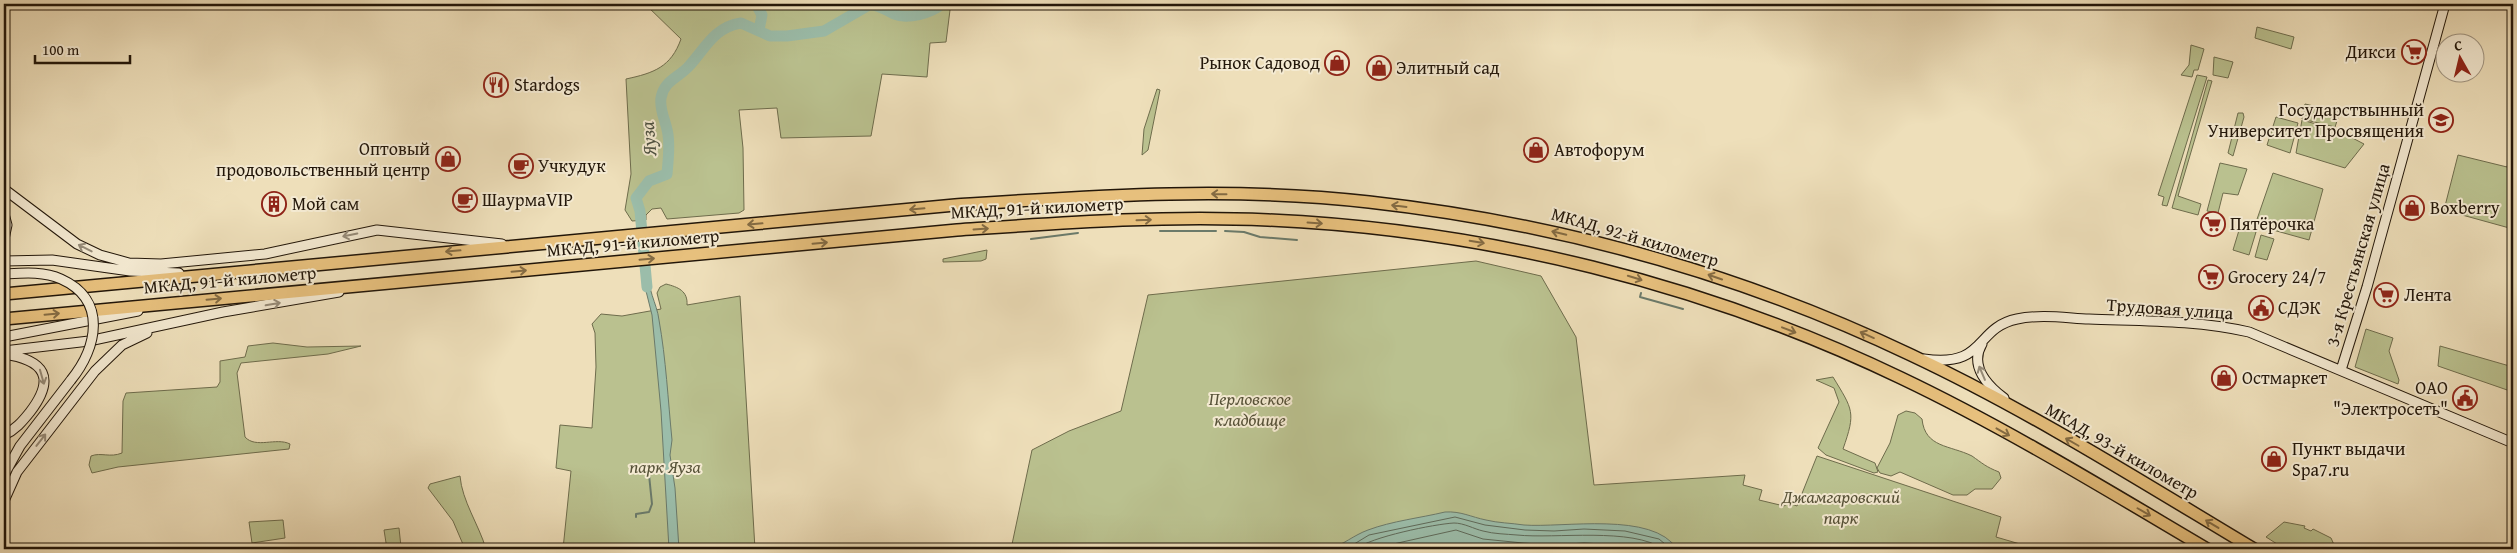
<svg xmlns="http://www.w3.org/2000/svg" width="2517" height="553" font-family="'Gentium Book Plus',serif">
<rect width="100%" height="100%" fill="#eedfba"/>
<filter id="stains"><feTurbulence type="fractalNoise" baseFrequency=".004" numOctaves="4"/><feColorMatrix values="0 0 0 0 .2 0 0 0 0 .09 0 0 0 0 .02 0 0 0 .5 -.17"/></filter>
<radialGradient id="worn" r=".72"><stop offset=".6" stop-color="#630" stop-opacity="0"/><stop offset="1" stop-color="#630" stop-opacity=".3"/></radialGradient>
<path fill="#bac18f" stroke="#6e6c4c" d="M 645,4 L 954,4 L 950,10 L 946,42 L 930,43 L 927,77 L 882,74 L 871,136 L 781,138 L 777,108 L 739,110 L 743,148 L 744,210 L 739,213 L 667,219 L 661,208 L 652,209 L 646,215 L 646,220 L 632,221 L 625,210 L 631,174 L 626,79 C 654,73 671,67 681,39 Z
M 2257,27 L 2294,37 L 2291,49 L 2255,38 Z
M 2191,45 L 2204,49 L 2198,70 L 2194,70 L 2192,77 L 2181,75 L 2189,65 Z
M 2214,57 L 2233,62 L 2228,78 L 2213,75 Z
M 2197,75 L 2207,77 L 2167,206 L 2162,205 L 2164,197 L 2158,195 Z
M 2208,80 L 2212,81 L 2178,196 L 2201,204 L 2198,215 L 2172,208 Z
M 1157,89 L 1160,90 L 1148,150 L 1142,155 L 1144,129 Z
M 2305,104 L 2340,112 L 2335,127 L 2302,119 Z
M 2238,113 L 2243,113 L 2244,117 L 2233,156 L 2228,153 Z
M 2276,117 L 2298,123 L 2290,153 L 2267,145 Z
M 2302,120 L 2337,130 L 2364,144 L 2345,168 L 2296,153 Z
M 2513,144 L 2513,229 L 2444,210 L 2458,155 L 2507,167 Z
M 2220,163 L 2247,169 L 2238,195 L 2223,193 L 2218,213 L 2207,211 Z
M 2273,173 L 2323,189 L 2309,240 L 2255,225 Z
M 2240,227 L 2256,232 L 2249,255 L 2233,250 Z
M 2261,235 L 2274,239 L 2267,260 L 2255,257 Z
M 987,250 L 986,259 L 981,261 L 943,262 L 943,259 Z
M 1476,261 L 1541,276 L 1576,337 L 1594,485 L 1745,475 L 1743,485 L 1762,490 L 1759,500 L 1784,506 L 1789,503 L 1797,506 L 1817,456 L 2001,517 L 1996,537 L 2037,549 L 1011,549 L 1032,450 L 1069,431 L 1121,411 L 1148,295 Z
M 666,284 C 678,287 688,291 687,305 L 740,296 L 755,549 L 563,549 L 571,471 L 556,468 L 560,425 L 592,428 L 596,367 L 595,333 L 592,324 L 601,314 L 622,316 L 661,309 L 657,293 L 660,287 Z
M 2366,329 L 2393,338 L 2389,351 L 2399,380 L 2398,384 L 2355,367 Z
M 273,343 L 307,347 L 361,346 L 328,354 L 241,363 L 237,373 L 245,437 C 256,449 276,437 290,444 L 289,449 L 118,467 L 92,473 L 89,465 L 91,456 C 101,452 110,458 122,453 L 123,401 L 126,393 L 217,387 L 220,382 L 220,361 L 245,357 L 248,346 Z
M 2440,346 L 2513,367 L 2513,392 L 2438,366 Z
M 1833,377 C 1853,410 1856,412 1843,449 L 1875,463 L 1878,472 L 1874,473 L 1826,455 L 1818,448 L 1839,402 L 1834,388 L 1816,380 Z
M 1906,411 L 1915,413 L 1922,419 C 1925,448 1950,445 1972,456 C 1982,463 1986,467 1999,472 L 2001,478 L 1992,489 L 1975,489 L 1967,495 L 1953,495 L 1900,472 L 1891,476 L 1880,473 L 1877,468 L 1890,443 L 1898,415 Z
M 460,476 C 462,501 479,525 486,549 L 465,549 L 453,521 L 428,488 L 430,484 Z
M 283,520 L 285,538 L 252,543 L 249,522 Z
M 2284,522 L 2305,526 L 2304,528 L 2311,531 L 2313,529 L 2331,538 L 2336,549 L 2285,549 L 2266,537 Z
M 399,528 L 401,547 L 387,549 L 384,530 Z"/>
<path fill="#9bbdaa" stroke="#6b7a6a" d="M 643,272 L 650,272 C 646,288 657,303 659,320 C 666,359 668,400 672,440 L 670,455 L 675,488 L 679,549 L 669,549 L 661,411 L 652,315 L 644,283 Z
M 1445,512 C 1461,511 1471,517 1486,520 C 1498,523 1511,523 1524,525 C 1563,528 1653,511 1677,549 L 1329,549 C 1343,545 1354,535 1368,530 C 1392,521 1420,518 1445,512 Z"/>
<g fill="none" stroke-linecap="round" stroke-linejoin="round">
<path stroke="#5e6a5a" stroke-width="1" d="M 1346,549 L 1369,535 L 1455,517 L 1485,525 L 1525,530 L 1554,531 L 1584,529 L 1625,531 L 1659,539 L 1671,549
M 1356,549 C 1370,537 1435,524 1454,523 C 1464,523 1474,529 1483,531 C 1494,534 1506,534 1517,535 C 1555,539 1633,527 1663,549
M 1371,549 L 1456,530 L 1483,539 L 1523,543 L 1554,545 L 1584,543 L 1623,545 L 1646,549"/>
<path stroke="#6b7a6a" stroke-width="2" d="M 1160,231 L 1216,231
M 1225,231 L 1244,232 L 1260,237 L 1297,240
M 1031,239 L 1078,233
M 1641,293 L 1640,297 L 1683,309
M 636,517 L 636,514 L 649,512 L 652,504 L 648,465"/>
<path stroke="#9bbdaa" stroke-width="11" d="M 756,4 L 762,15 L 759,30
M 647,287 L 640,211 L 636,198 L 649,181 L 667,174 C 668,161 670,147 668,135 C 667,124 659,110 661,98 C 664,80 679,78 690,65 C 706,47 715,27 741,23 L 770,36 L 787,36 L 824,31 L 869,5 C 879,4 885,10 894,14 C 908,20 931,13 942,4"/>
<defs>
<path id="secondary" d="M 4,189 L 77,244 L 100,255 L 129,263 L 161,264 L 265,254 L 377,230 L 502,244
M 4,214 L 7,225 L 4,239
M 4,261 L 52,260 L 130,271 L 179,273
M 4,337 L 138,311
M 1982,344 C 1969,366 1988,386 2004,398
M 4,351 L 89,341 L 223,312 L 339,292
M 4,354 C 45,360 56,378 30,412 C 22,422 15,430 4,435
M 1924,359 C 1987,368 1974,328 2017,319 C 2040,314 2066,318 2089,319 C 2143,321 2197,320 2249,332 L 2513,443
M 2341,370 L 2367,287 L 2445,4
M 4,475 L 20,446 L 71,380
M 4,501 L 17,472 L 95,371 L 122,345 L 147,333"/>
<path id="highway" d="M 4,294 L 955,205 C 1093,196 1231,186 1369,202 C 1557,223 1741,274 1911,355 C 2030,411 2142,482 2254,549
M 4,319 L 957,230 C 1060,223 1164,215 1268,220 C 1487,230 1703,283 1901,378 C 2006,428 2107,490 2207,549"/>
</defs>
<use href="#secondary" stroke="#221609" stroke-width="11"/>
<use href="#highway" stroke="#221609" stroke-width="14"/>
<use href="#secondary" stroke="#f4ead2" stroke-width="9"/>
<use href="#highway" stroke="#e7c07d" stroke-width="11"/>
<defs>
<path id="secondary-bridge" d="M 4,274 C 23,273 43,271 61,279 C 108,300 97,348 71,380"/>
</defs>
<use href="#secondary-bridge" stroke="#221609" stroke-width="11" stroke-linecap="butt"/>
<use href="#secondary-bridge" stroke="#f4ead2" stroke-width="9"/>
</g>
<defs><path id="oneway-shaft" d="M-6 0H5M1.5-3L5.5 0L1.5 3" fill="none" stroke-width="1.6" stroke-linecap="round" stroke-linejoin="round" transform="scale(1.25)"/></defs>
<g stroke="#846b43">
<use href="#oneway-shaft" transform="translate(1219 194) rotate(-179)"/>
<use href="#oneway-shaft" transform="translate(1399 206) rotate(-173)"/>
<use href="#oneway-shaft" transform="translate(917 209) rotate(175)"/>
<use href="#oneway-shaft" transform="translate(1144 220) rotate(-2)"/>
<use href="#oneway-shaft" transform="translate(1315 223) rotate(4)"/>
<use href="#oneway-shaft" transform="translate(755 224) rotate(175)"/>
<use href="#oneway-shaft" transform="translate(981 229) rotate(-4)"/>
<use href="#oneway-shaft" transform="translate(1559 233) rotate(-167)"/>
<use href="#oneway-shaft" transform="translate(1477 242) rotate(10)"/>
<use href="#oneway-shaft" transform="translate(820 243) rotate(-5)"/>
<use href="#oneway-shaft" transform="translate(453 251) rotate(175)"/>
<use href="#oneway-shaft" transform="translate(647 259) rotate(-5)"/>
<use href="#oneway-shaft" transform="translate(519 271) rotate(-5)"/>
<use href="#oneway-shaft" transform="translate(1715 277) rotate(-161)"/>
<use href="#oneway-shaft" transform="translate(1635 278) rotate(17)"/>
<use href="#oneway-shaft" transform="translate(214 299) rotate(-5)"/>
<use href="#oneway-shaft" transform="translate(52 314) rotate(-5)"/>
<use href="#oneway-shaft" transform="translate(1789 330) rotate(21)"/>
<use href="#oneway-shaft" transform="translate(1867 335) rotate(-156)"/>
<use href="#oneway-shaft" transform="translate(2003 432) rotate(29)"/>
<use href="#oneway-shaft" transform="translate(2072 442) rotate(-150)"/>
<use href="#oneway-shaft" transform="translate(2144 512) rotate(30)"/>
<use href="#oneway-shaft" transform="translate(2212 524) rotate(-149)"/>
</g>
<g stroke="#968b78">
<use href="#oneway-shaft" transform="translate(350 235) rotate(168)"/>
<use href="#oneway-shaft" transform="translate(85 248) rotate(-153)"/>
<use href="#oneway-shaft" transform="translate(273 304) rotate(-10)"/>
<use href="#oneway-shaft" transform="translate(1982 373) rotate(-113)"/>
<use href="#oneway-shaft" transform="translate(42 377) rotate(74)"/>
<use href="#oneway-shaft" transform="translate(41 440) rotate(-52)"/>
</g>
<defs>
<symbol id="supermarket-ring" viewBox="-11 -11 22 22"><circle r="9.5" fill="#f4ead2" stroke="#8f2418" stroke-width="1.5"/><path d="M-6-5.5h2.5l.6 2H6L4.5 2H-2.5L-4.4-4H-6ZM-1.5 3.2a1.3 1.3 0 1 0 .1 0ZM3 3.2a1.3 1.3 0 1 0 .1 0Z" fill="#8f2418"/></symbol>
<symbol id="shop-ring" viewBox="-11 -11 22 22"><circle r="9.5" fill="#f4ead2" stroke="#8f2418" stroke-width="1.5"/><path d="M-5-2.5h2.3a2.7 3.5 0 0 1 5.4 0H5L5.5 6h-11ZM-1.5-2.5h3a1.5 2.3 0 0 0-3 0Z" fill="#8f2418"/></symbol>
<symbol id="restaurant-ring" viewBox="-11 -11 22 22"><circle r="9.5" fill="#f4ead2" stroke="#8f2418" stroke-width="1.5"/><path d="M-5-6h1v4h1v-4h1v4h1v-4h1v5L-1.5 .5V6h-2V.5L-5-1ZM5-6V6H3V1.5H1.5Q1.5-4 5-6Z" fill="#8f2418"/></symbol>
<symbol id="university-ring" viewBox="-11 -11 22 22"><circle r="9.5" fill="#f4ead2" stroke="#8f2418" stroke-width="1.5"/><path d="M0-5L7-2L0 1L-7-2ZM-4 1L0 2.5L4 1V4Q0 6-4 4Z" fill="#8f2418"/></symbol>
<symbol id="cafe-ring" viewBox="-11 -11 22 22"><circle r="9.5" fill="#f4ead2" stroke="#8f2418" stroke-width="1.5"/><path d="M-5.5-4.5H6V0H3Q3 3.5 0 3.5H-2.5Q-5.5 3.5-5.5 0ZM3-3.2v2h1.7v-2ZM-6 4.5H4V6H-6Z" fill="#8f2418"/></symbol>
<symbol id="building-ring" viewBox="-11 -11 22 22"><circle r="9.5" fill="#f4ead2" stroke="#8f2418" stroke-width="1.5"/><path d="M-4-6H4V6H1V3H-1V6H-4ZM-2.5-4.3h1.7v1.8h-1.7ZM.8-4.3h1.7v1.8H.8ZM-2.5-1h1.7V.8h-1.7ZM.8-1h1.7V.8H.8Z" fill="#8f2418"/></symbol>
<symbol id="civic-ring" viewBox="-11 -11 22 22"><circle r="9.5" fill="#f4ead2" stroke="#8f2418" stroke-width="1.5"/><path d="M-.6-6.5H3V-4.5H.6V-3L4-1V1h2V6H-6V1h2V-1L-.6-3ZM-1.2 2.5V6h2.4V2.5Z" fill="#8f2418"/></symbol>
</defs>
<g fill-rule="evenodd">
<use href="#supermarket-ring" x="2400" y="38" width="28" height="28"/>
<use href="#shop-ring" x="1323" y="49" width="28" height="28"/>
<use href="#shop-ring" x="1365" y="54" width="28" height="28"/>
<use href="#restaurant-ring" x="482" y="71" width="28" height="28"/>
<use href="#university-ring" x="2427" y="106" width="28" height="28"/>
<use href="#shop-ring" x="1522" y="136" width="28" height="28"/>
<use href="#shop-ring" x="434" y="145" width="28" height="28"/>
<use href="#cafe-ring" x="507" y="152" width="28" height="28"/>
<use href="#cafe-ring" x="451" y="186" width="28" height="28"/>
<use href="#building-ring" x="260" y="190" width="28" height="28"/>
<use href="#shop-ring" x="2398" y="194" width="28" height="28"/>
<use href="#supermarket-ring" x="2199" y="210" width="28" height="28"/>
<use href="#supermarket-ring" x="2197" y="263" width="28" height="28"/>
<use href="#supermarket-ring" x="2372" y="281" width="28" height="28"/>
<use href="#civic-ring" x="2247" y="294" width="28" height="28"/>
<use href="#shop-ring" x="2210" y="364" width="28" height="28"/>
<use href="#civic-ring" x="2451" y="384" width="28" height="28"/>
<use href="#shop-ring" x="2260" y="445" width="28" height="28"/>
</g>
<g text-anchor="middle" stroke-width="4" stroke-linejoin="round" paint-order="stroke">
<g font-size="18" fill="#221609" stroke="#f4ead2" text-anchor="start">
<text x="2396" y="58" text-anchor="end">Дикси</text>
<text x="1320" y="69" text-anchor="end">Рынок Садовод</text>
<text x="1396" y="74">Элитный сад</text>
<text x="514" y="91">Stardogs</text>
<text x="2424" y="116" text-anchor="end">Государствынный<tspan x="2424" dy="21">Университет Просвящения</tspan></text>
<text x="430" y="155" text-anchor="end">Оптовый<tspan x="430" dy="21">продовольственный центр</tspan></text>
<text x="1554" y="156">Автофорум</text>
<text x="538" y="172">Учкудук</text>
<text x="482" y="206">ШаурмаVIP</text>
<text x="292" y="210">Мой сам</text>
<text x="2430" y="214">Boxberry</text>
<text x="2230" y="230">Пятёрочка</text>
<text x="2228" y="283">Grocery 24/7</text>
<text x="2404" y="301">Лента</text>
<text x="2278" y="314">СДЭК</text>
<text x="2242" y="384">Остмаркет</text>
<text x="2448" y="394" text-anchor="end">ОАО<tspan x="2448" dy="21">"Электросеть"</tspan></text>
<text x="2292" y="455">Пункт выдачи<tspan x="2292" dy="21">Spa7.ru</tspan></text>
</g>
<g font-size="18" fill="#221609" stroke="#f4ead2">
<text transform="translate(1037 208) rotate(-3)" y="6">МКАД, 91-й километр</text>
<text transform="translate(1635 237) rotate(16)" y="6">МКАД, 92-й километр</text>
<text transform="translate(633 243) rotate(-5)" y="6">МКАД, 91-й километр</text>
<text transform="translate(2358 255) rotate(-74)" y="6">3-я Крестьянская улица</text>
<text transform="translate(230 280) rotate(-5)" y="6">МКАД, 91-й километр</text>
<text transform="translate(2170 309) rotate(4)" y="6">Трудовая улица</text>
<text transform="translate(2122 451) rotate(30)" y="6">МКАД, 93-й километр</text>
</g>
<g font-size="18" font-style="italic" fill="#575238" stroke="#f4ead2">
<text x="1250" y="405">Перловское<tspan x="1250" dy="21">кладбище</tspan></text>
<text x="665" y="473">парк Яуза</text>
<text x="1841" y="503">Джамгаровский<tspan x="1841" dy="21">парк</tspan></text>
</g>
<g font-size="19" font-style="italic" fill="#4c5041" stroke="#f4ead2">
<text transform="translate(648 139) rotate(-95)" y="7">Яуза</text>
</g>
</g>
<rect width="2517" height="553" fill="none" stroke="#eedfba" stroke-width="20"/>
<rect x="5" y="5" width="2507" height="543" fill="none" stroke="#221609" stroke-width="2.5"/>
<rect x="10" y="10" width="2497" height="533" fill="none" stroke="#221609"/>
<g transform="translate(2460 58) rotate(352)"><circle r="24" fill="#f4ead2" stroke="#a09582"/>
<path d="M0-4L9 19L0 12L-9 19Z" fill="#8f2418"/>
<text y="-8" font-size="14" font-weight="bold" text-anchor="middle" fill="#221609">С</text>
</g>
<path d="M35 55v8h95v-8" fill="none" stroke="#221609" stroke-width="2.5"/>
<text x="42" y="55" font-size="15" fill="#221609" stroke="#f4ead2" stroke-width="4" paint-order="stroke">100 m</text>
<rect width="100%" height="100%" filter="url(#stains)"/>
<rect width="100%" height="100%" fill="url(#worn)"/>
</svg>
